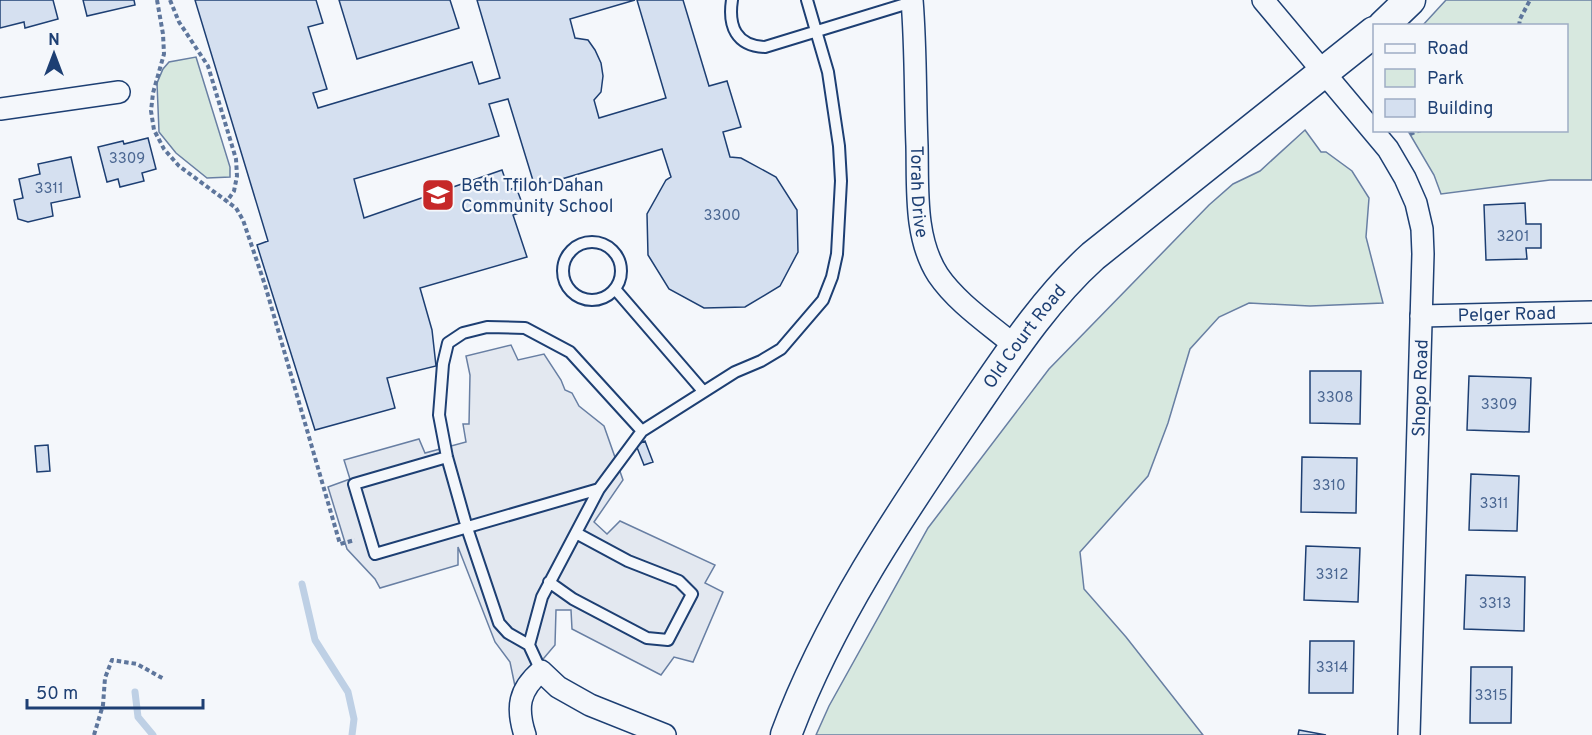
<svg xmlns="http://www.w3.org/2000/svg" width="1592" height="735" font-family="Overpass,sans-serif">
<rect width="100%" height="100%" fill="#f4f7fb"/>
<path fill="#d7e8df" stroke="#687fa3" stroke-width="1.5" d="M 1446,0 L 1592,0 L 1592,180 L 1550,180 L 1441,194 L 1434,175 L 1408,131 L 1566,130 L 1566,26 L 1423,25 Z
M 196,57 L 230,167 L 230,177 L 207,178 L 176,153 L 159,132 L 157,83 L 163,69 L 169,62 Z
M 1305,130 L 1321,152 L 1326,152 L 1352,171 L 1369,198 L 1366,237 L 1383,303 L 1310,306 L 1249,303 L 1219,317 L 1190,349 L 1168,423 L 1148,476 L 1080,552 L 1084,589 L 1126,637 L 1203,735 L 816,735 L 829,706 L 928,528 L 1049,369 L 1209,205 L 1233,184 L 1260,171 Z"/>
<path fill="#e3e8f0" stroke="#687fa3" stroke-width="1.5" d="M 511,345 L 518,360 L 544,354 L 561,380 L 565,390 L 572,393 L 579,406 L 604,426 L 623,480 L 594,522 L 607,534 L 620,521 L 715,565 L 705,583 L 723,592 L 693,662 L 674,657 L 661,675 L 572,629 L 571,610 L 556,610 L 555,645 L 516,691 L 510,662 L 495,642 L 458,547 L 458,565 L 380,588 L 375,579 L 347,549 L 328,487 L 350,479 L 344,460 L 419,439 L 425,453 L 466,442 L 463,424 L 469,424 L 470,375 L 466,356 Z"/>
<g fill="none" stroke-linecap="round" stroke-linejoin="round">
<path stroke="#bed0e5" stroke-width="7" d="M 302,584 L 315,640 L 348,692 L 354,719 L 352,735
M 135,692 L 138,717 L 153,735"/>
</g>
<path fill="#d5e0f0" stroke="#1d3f73" stroke-width="1.5" d="M 0,0 L 53,0 L 58,19 L 25,28 L 24,22 L 0,28 Z
M 83,0 L 134,0 L 135,5 L 87,16 Z
M 195,0 L 316,0 L 323,23 L 308,27 L 327,89 L 313,93 L 318,108 L 472,62 L 479,84 L 500,78 L 477,0 L 635,0 L 570,19 L 575,38 L 588,40 L 595,50 L 601,63 L 603,76 L 601,92 L 594,100 L 599,118 L 666,98 L 637,0 L 683,0 L 709,86 L 727,81 L 741,127 L 723,132 L 730,157 L 741,158 L 776,177 L 797,210 L 798,252 L 780,286 L 745,307 L 704,308 L 669,289 L 648,255 L 647,214 L 666,180 L 671,177 L 662,149 L 535,187 L 508,99 L 489,104 L 499,136 L 354,179 L 364,218 L 502,170 L 509,190 L 516,187 L 525,211 L 513,215 L 527,257 L 420,288 L 432,330 L 436,366 L 387,378 L 395,408 L 315,430 L 257,245 L 268,241 Z
M 339,0 L 450,0 L 459,28 L 357,59 Z
M 148,138 L 156,169 L 142,173 L 144,181 L 120,187 L 118,179 L 107,182 L 98,147 L 123,141 L 124,144 Z
M 71,157 L 80,197 L 51,203 L 53,216 L 28,222 L 18,219 L 14,200 L 23,198 L 19,179 L 40,174 L 38,164 Z
M 1525,203 L 1526,224 L 1541,224 L 1541,248 L 1526,248 L 1527,259 L 1486,260 L 1484,205 Z
M 1310,371 L 1361,371 L 1360,424 L 1310,423 Z
M 1469,376 L 1531,378 L 1529,432 L 1467,430 Z
M 645,441 L 653,462 L 644,465 L 636,445 Z
M 48,445 L 50,471 L 37,472 L 35,446 Z
M 1302,457 L 1357,458 L 1356,513 L 1301,512 Z
M 1471,474 L 1519,476 L 1517,531 L 1469,530 Z
M 1306,546 L 1360,548 L 1358,602 L 1304,600 Z
M 1466,575 L 1525,577 L 1524,631 L 1464,629 Z
M 1310,641 L 1354,641 L 1353,693 L 1309,693 Z
M 1471,667 L 1512,667 L 1511,723 L 1470,723 Z
M 1299,730 L 1326,735 L 1298,735 Z"/>
<g fill="none" stroke-linecap="round" stroke-linejoin="round">
<defs>
<path id="lane" d="M 732,0 C 728,26 736,46 765,47 L 912,2
M563 271a29 29 0 1 1 58 0a29 29 0 1 1-58 0Z
M 615,289 L 703,391
M 447,457 L 354,484 L 375,554 L 599,489
M 549,582 L 573,599 L 647,638 L 668,640 L 692,594 L 679,581 L 628,561 L 576,533
M 529,645 L 508,633 L 499,623 L 467,528 L 447,457 L 439,415 L 443,364 L 448,343 L 463,333 L 487,327 L 525,328 L 570,352 L 642,431
M 541,671 L 529,645 L 542,597 L 599,489 L 642,431 L 735,372 L 761,361 L 781,349 L 823,300 L 832,277 L 837,254 L 841,181 L 839,146 L 828,72 L 807,0"/>
<g id="street">
<path id="s1" d="M 912,0 C 916,48 915,97 917,146 C 918,188 914,238 938,275 C 957,303 989,324 1015,346"/>
<path d="M 1263,0 L 1388,149 L 1405,178 L 1416,203 L 1422,229 L 1423,254 L 1409,735"/>
<path d="M 0,109 L 119,92"/>
<path id="s2" d="M 1421,316 L 1592,312"/>
<path d="M 525,735 C 516,707 519,690 541,671 L 558,687 L 590,705 L 665,735"/>
</g>
<g id="secondary">
<path d="M 1383,26 L 1410,0"/>
<path id="s3" d="M 786,735 C 828,621 899,516 967,416 C 1005,361 1043,301 1093,256 L 1374,32"/>
</g>
</defs>
<use href="#lane" stroke="#1d3f73" stroke-width="14"/>
<use href="#street" stroke="#1d3f73" stroke-width="24"/>
<use href="#secondary" stroke="#1d3f73" stroke-width="33"/>
<path stroke="#5e769c" stroke-width="4" stroke-dasharray="4.5 3" stroke-linecap="butt" d="M 157,0 L 163,34 L 164,54 L 153,93 L 151,111 L 154,130 L 164,149 L 179,166 L 236,208 L 243,220 L 265,285 L 340,544 L 355,540
M 170,0 L 179,22 L 208,66 L 236,159 L 237,176 L 234,191 L 227,201
M 1519,26 L 1520,19 L 1530,0
M 1410,134 L 1421,130
M 94,735 L 103,705 L 105,678 L 112,660 L 137,664 L 164,679"/>
<use href="#lane" stroke="#f4f7fb" stroke-width="10"/>
<use href="#street" stroke="#f4f7fb" stroke-width="21"/>
<use href="#secondary" stroke="#f4f7fb" stroke-width="30"/>
</g>
<defs>
<symbol id="school-square" viewBox="-11 -11 22 22"><rect x="-9" y="-9" width="18" height="18" rx="4" fill="#c62828" stroke="#f4f7fb"/><path d="M0-5L7-2L0 1L-7-2ZM-4 1L0 2.5L4 1V4Q0 6-4 4Z" fill="#fff"/></symbol>
</defs>
<g fill-rule="evenodd">
<use href="#school-square" x="419" y="176" width="38" height="38"/>
</g>
<g text-anchor="middle" stroke-width="4.5" stroke-linejoin="round" paint-order="stroke">
<g font-size="15" fill="#4b6792">
<text x="127" y="163">3309</text>
<text x="49" y="193">3311</text>
<text x="722" y="220">3300</text>
<text x="1513" y="241">3201</text>
<text x="1335" y="402">3308</text>
<text x="1499" y="409">3309</text>
<text x="1329" y="490">3310</text>
<text x="1494" y="508">3311</text>
<text x="1332" y="579">3312</text>
<text x="1495" y="608">3313</text>
<text x="1332" y="672">3314</text>
<text x="1491" y="700">3315</text>
</g>
<g font-size="18" fill="#1d3f73" stroke="#f4f7fb" text-anchor="start">
<text x="461" y="191">Beth Tfiloh Dahan<tspan x="461" dy="21">Community School</tspan></text>
</g>
<g font-size="18" fill="#1d3f73" stroke="#f4f7fb">
<text dy="6" stroke="none"><textPath href="#s1" startOffset="192">Torah Drive</textPath></text>
<text dy="6" stroke="none"><textPath href="#s2" startOffset="86">Pelger Road</textPath></text>
<text dy="6" stroke="none"><textPath href="#s3" startOffset="466">Old Court Road</textPath></text>
<text transform="translate(1420 388) rotate(-88)" y="6">Shopo Road</text>
</g>
</g>
<rect x="1373" y="24" width="195" height="108" fill="#f4f7fb" stroke="#9eadc5" stroke-width="1.5"/>
<rect x="1385" y="44" width="30" height="9" fill="#f4f7fb" stroke="#9eadc5" stroke-width="1.5"/>
<text x="1427" y="54" font-size="18" fill="#1d3f73">Road</text>
<rect x="1385" y="69" width="30" height="18" fill="#d7e8df" stroke="#9eadc5" stroke-width="1.5"/>
<text x="1427" y="84" font-size="18" fill="#1d3f73">Park</text>
<rect x="1385" y="99" width="30" height="18" fill="#d5e0f0" stroke="#9eadc5" stroke-width="1.5"/>
<text x="1427" y="114" font-size="18" fill="#1d3f73">Building</text>
<g transform="translate(54 54)" stroke="#f4f7fb" stroke-width="4.5" paint-order="stroke">
<path d="M0-4.5L10 22L0 15L-10 22Z" fill="#1d3f73"/>
<text y="-9" font-size="16" font-weight="bold" text-anchor="middle" fill="#1d3f73">N</text>
</g>
<path d="M27 699v9h176v-9" fill="none" stroke="#1d3f73" stroke-width="3"/>
<text x="36" y="699" font-size="18" fill="#1d3f73" stroke="#f4f7fb" stroke-width="4.5" paint-order="stroke">50 m</text>
</svg>
